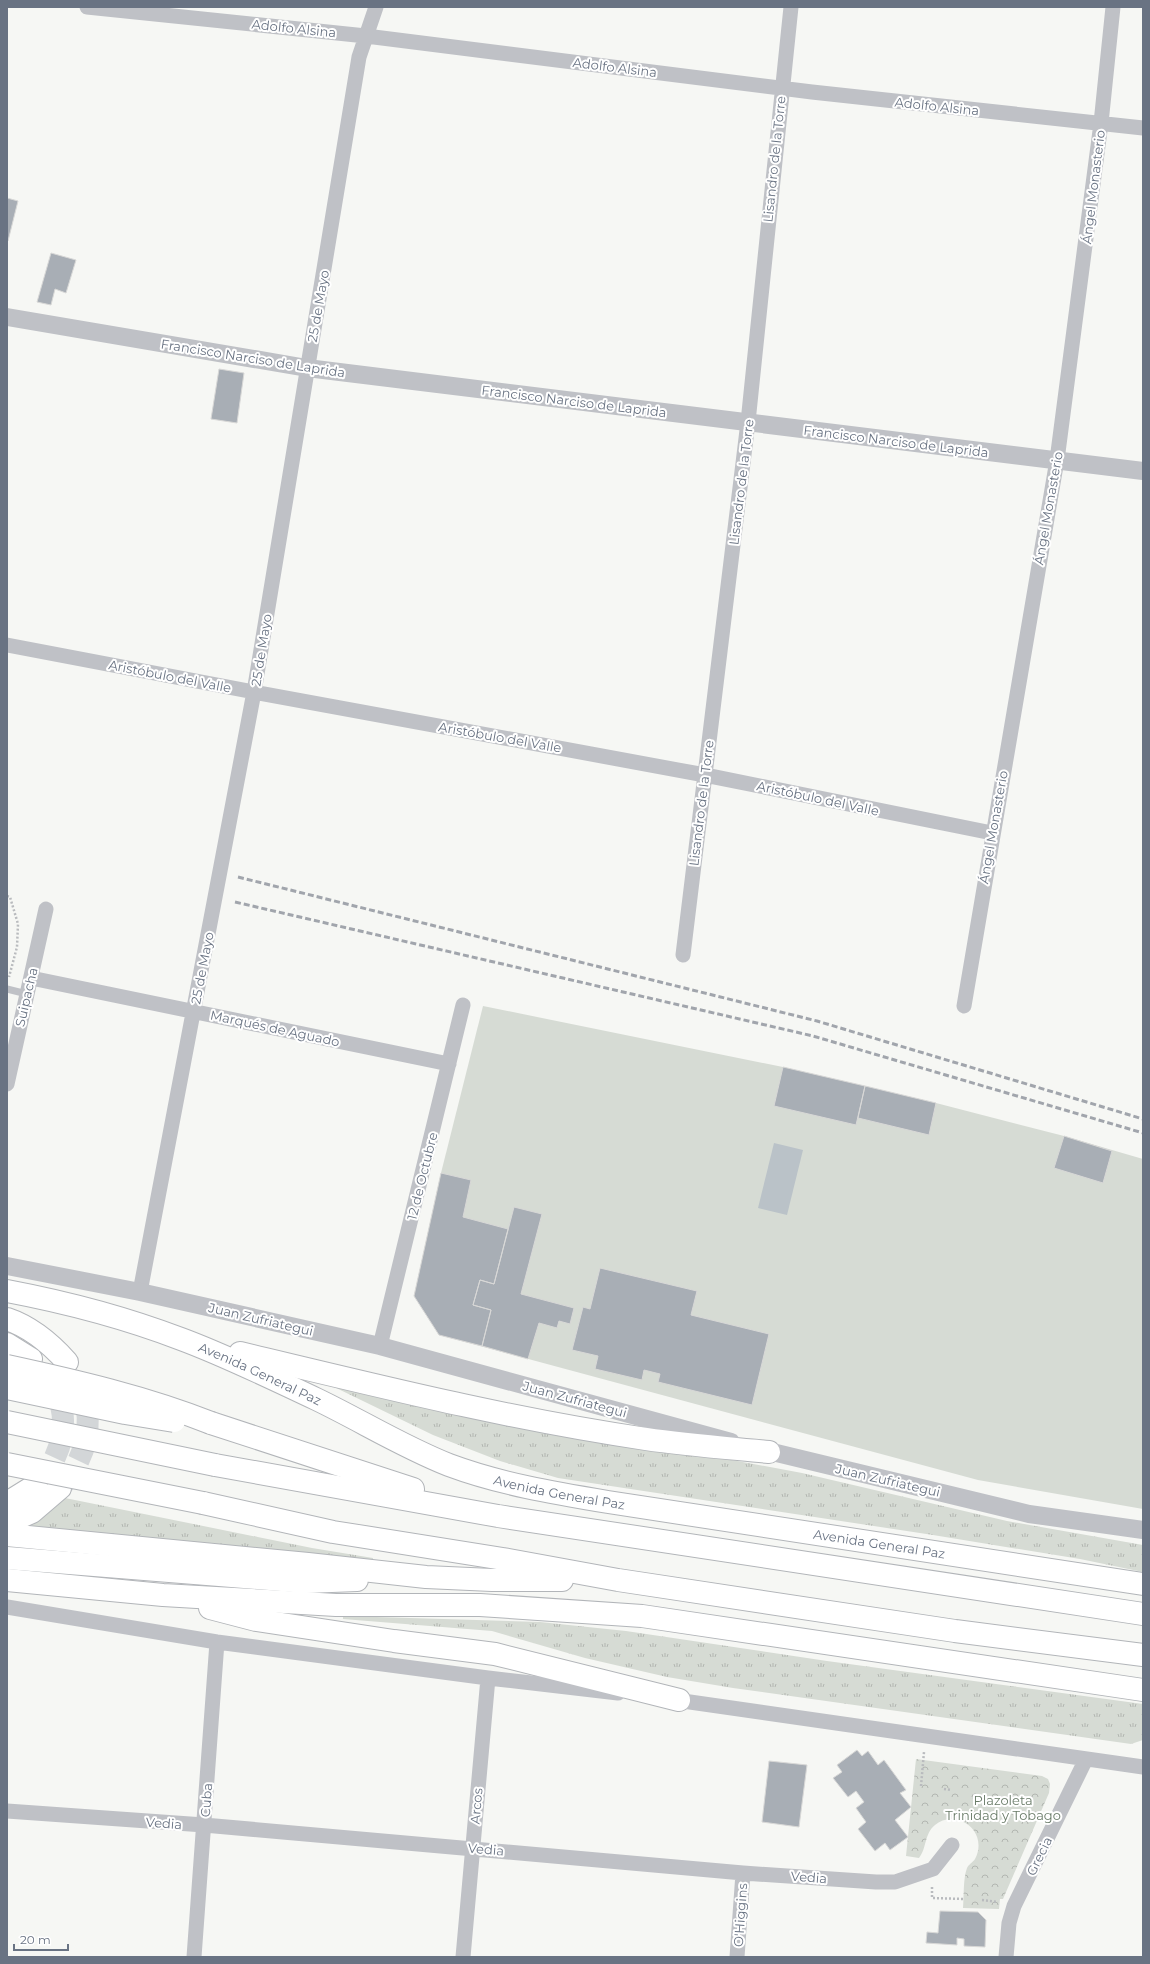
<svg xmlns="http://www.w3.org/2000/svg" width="1150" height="1964" font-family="Montserrat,sans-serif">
<defs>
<pattern id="grass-tufts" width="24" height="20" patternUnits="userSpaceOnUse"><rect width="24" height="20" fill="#d6dbd4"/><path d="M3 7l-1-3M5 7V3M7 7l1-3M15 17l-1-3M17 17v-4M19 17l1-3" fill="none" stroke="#b2b6b1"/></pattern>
<pattern id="park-crowns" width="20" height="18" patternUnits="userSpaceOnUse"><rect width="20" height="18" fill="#d6dbd4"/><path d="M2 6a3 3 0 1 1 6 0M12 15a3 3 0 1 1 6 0" fill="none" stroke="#b2b6b1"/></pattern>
</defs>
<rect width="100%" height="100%" fill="#f6f7f4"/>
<path fill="url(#grass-tufts)" d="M 330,1385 L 802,1473 L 1007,1521 L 1143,1545 L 1143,1572 L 1080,1559 L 933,1535 L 558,1478 L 500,1461 L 433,1435 Z
M 65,1498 L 312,1548 L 373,1558 L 373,1561 L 29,1528 Z
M 343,1616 L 540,1622 L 626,1631 L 827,1661 L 1143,1704 L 1143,1740 L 1131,1744 L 733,1688 L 667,1677 L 585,1658 L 492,1631 L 343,1619 Z"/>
<path fill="url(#park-crowns)" d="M 916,1759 L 1042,1776 L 1048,1779 L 1050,1784 L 1049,1793 L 1003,1899 L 1000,1899 L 999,1909 L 963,1908 C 964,1897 963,1878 967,1868 C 968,1865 973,1862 975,1859 C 983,1844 977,1827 961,1821 C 952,1817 942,1819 935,1825 C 924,1834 927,1848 919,1858 L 906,1856 Z"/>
<path fill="#d6dbd4" d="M 483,1006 L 783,1067 L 936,1103 L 1064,1136 L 1143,1159 L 1143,1509 L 978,1480 L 439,1335 L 414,1296 L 441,1173 Z"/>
<path fill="#bac2c8" d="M 774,1143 L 803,1150 L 787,1215 L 758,1208 Z"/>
<path fill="#a8aeb5" stroke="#d8d8d7" d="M 7,198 L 18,201 L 8,241 L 7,241 Z
M 51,253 L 76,260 L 66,293 L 55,289 L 51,305 L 37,302 Z
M 219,369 L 244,373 L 237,423 L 211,419 Z
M 783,1067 L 865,1086 L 856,1125 L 774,1106 Z
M 865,1086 L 936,1103 L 929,1135 L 858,1118 Z
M 1064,1136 L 1112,1151 L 1103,1183 L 1054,1168 Z
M 441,1173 L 471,1180 L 463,1217 L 508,1229 L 494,1284 L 480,1280 L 473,1305 L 491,1310 L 482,1346 L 439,1335 L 414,1296 Z
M 514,1207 L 542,1214 L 521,1294 L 574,1308 L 570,1324 L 559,1321 L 557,1328 L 539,1323 L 528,1359 L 482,1346 L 491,1310 L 473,1305 L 480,1280 L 494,1284 Z
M 600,1268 L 697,1291 L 691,1315 L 769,1334 L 752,1405 L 658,1382 L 660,1374 L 644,1370 L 642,1380 L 595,1369 L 598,1356 L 572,1350 L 583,1307 L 590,1309 Z
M 857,1750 L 862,1756 L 868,1751 L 878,1765 L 884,1760 L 906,1790 L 900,1793 L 911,1807 L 895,1820 L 908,1837 L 890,1850 L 885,1843 L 875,1851 L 858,1829 L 866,1822 L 856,1808 L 864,1802 L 856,1791 L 848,1797 L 833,1778 L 842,1772 L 837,1765 Z
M 769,1761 L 807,1765 L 799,1827 L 762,1822 Z
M 940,1911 L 978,1912 L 986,1920 L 985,1947 L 964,1946 L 964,1939 L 957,1938 L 957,1945 L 926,1943 L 927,1932 L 938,1933 Z"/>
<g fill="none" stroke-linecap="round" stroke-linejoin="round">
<path stroke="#d3d6d8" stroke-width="22" stroke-dasharray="22 11" stroke-linecap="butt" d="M 36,1485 C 62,1458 73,1417 52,1384
M 60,1488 C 85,1460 96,1424 81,1388"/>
<defs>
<g id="motorway">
<path id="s1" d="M 7,1291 C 65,1302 126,1318 181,1339 C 227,1356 271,1378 316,1399 C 360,1420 403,1447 449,1465 C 500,1484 554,1493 608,1502 L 1143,1584"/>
<path d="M 7,1319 C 31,1327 50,1343 67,1362"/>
<path d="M 7,1344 L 31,1359"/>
<path d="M 240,1353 C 374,1385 509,1419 646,1439 C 687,1445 728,1448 769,1452"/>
<path d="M 211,1423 L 413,1489"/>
<path d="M 215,1465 L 498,1516 L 1143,1614"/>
<path d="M 7,1503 L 36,1485"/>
<path d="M 203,1503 L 333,1532 L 503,1559 L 618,1580 L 955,1631 L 1143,1655"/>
<path d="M 7,1523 L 32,1512 L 60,1488"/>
<path d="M 7,1535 L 308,1564 L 426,1577 L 492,1580 L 562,1580"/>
<path d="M 7,1558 L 306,1582 L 357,1580"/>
<path d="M 7,1580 L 163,1595 L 267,1601 L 336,1605 L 480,1605 L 642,1616 L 1143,1690"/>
<path d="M 210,1608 L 256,1620 L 394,1641 L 495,1654 L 679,1700"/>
</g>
</defs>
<use href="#motorway" stroke="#b2b5b9" stroke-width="24"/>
<path stroke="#b9bbbe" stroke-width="2.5" stroke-dasharray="2 2" stroke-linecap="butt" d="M 7,896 L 10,897 L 18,924 L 17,947 L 9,977
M 921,1786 L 924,1752
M 944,1789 L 951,1790
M 974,1799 L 974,1794
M 932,1887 L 932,1898 L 964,1899
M 982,1900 L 998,1902"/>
<path stroke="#bfc1c6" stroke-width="7" d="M 7,989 L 27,994"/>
<path stroke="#bfc1c6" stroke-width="15" d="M 87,7 L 366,36 L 812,92 L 1143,128
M 7,645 L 254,692 L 705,775 L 992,833
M 683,955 L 748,422 L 791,7
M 31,978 L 449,1064
M 964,1006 L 1057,460 L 1101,123 L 1113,7
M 7,1084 L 46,909
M 140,1292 L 254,692 L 359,57 L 376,7
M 380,1346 L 463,1005
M 7,1607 L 217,1642 L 488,1678 L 618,1693
M 669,1699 L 1143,1767
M 7,1811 L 204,1825 L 743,1873 L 876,1882 L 895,1882 L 933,1869 L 952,1845
M 194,1957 L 217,1642
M 463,1957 L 488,1678
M 737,1957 L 743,1873
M 1006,1957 L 1009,1923 L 1014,1906 L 1086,1759"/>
<path stroke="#bfc1c6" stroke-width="18" d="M 7,317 L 307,368 L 1143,471
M 7,1266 L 140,1292 L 380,1346 L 731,1442
M 756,1448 L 1029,1514 L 1143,1530"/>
<use href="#motorway" stroke="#fff" stroke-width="22"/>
<path stroke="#a1a5ac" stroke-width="3" stroke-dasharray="6 3" stroke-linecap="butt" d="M 238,877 L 817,1021 L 1143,1119
M 235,902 L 813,1036 L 1143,1133"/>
<defs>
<path id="motorway-bridge" d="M 7,1366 C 76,1381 145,1397 211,1423
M 7,1388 L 125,1413 L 174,1421
M 7,1422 L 215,1465
M 7,1464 L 203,1503"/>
</defs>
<use href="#motorway-bridge" stroke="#b2b5b9" stroke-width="24" stroke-linecap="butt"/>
<use href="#motorway-bridge" stroke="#fff" stroke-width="22"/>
</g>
<g text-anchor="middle" stroke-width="4" stroke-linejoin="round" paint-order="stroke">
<g font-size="13" fill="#697383" stroke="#fff">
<text transform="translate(294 28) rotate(6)" y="5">Adolfo Alsina</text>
<text transform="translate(615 67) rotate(7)" y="5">Adolfo Alsina</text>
<text transform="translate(937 106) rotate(6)" y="5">Adolfo Alsina</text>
<text transform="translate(774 159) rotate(-84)" y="5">Lisandro de la Torre</text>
<text transform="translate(1093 187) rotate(-83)" y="5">Ángel Monasterio</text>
<text transform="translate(318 306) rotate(-80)" y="5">25 de Mayo</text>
<text transform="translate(253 358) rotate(9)" y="5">Francisco Narciso de Laprida</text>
<text transform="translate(574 401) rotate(7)" y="5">Francisco Narciso de Laprida</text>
<text transform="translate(896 441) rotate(7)" y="5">Francisco Narciso de Laprida</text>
<text transform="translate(741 482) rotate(-83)" y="5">Lisandro de la Torre</text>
<text transform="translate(1048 508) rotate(-80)" y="5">Ángel Monasterio</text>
<text transform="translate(261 650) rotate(-81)" y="5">25 de Mayo</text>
<text transform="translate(170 676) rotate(11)" y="5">Aristóbulo del Valle</text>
<text transform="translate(500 737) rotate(10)" y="5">Aristóbulo del Valle</text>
<text transform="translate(818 798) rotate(12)" y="5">Aristóbulo del Valle</text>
<text transform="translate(701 803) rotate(-83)" y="5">Lisandro de la Torre</text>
<text transform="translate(993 827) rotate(-80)" y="5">Ángel Monasterio</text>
<text transform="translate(202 968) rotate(-79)" y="5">25 de Mayo</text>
<text transform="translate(26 997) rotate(-77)" y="5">Suipacha</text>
<text transform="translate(275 1028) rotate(12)" y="5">Marqués de Aguado</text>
<text transform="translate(422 1176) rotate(-76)" y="5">12 de Octubre</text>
<text transform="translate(261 1319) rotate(13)" y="5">Juan Zufriategui</text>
<text dy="5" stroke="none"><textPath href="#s1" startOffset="267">Avenida General Paz</textPath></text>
<text transform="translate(575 1399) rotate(15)" y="5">Juan Zufriategui</text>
<text transform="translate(888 1480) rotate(13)" y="5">Juan Zufriategui</text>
<text dy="5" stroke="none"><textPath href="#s1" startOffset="591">Avenida General Paz</textPath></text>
<text dy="5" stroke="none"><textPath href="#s1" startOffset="915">Avenida General Paz</textPath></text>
<text transform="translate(206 1800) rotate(-86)" y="5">Cuba</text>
<text transform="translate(476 1806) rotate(-85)" y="5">Arcos</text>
<text transform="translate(164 1823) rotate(4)" y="5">Vedia</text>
<text transform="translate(486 1849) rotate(5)" y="5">Vedia</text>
<text transform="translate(1039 1856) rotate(-64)" y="5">Grecia</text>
<text transform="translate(809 1877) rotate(4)" y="5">Vedia</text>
<text transform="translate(740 1915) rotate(-86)" y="5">O'Higgins</text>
</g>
<g font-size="13" fill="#687a67" stroke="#fff">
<text x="1003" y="1805">Plazoleta<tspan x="1003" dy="15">Trinidad y Tobago</tspan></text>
</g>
</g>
<rect width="1150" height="1964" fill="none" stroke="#697383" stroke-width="16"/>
<path d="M14 1944v6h54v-6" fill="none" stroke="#697383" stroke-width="2"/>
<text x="20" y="1944" font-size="12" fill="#697383" stroke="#ffffff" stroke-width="3" paint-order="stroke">20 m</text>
</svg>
